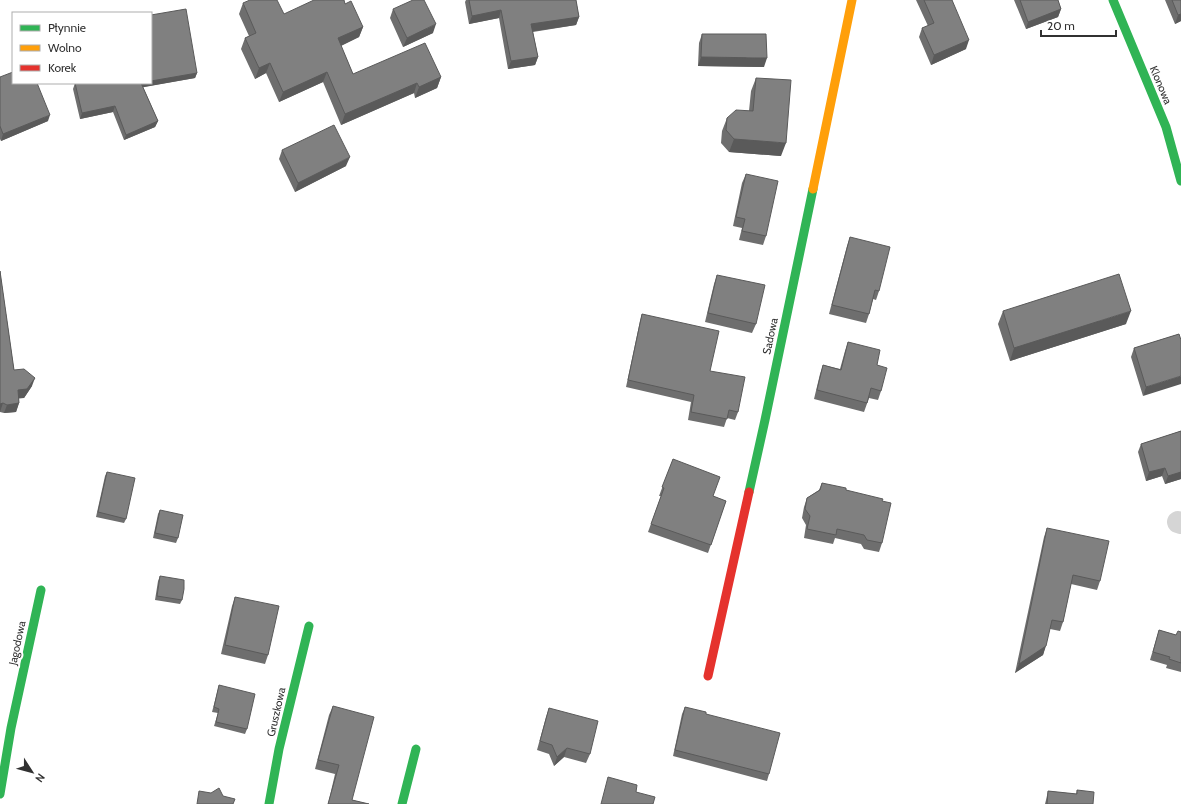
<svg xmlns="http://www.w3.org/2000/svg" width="1181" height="804" font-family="Cabin,sans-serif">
<rect width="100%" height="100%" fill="#fff"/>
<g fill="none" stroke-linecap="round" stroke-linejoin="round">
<path stroke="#d5d5d5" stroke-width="22" d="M 1178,522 L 1181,523"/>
<path stroke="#30b455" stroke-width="9" d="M 1113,0 L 1166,127 L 1181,181
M 749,492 L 765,420 L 813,189
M 0,794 L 11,728 L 41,590
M 269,804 L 279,749 L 309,626
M 402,804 L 416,749"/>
<path stroke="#ff9f0a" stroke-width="9" d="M 813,189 L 852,0"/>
<path stroke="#e5322d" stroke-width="9" d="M 708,676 L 749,492"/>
</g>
<path fill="#6e6e6e" d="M 466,0 L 576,0 L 579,17 L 576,25 L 533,32 L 538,57 L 535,65 L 508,69 L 499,18 L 469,24 L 465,2 Z
M 916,0 L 952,0 L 966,49 L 931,65 L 919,37 L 922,28 L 928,26 Z
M 1014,0 L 1058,0 L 1061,9 L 1058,17 L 1026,29 Z
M 1165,0 L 1181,0 L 1181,21 L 1175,24 Z
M 243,3 L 284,14 L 345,4 L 363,27 L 359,37 L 341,46 L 353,74 L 441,77 L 437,88 L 415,98 L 414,93 L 341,125 L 323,82 L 279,102 L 266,73 L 255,79 L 241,49 L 245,38 L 249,36 L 239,14 Z
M 393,9 L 433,33 L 403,47 L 390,18 Z
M 702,34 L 764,67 L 698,66 L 699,43 Z
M 197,73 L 195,78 L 143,87 L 158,121 L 155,127 L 124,140 L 113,112 L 80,119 L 73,89 L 75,83 Z
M 0,77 L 48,121 L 1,141 L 0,139 Z
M 756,78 L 781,156 L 729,152 L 721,143 L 722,131 L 727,118 L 749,111 L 751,91 Z
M 282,150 L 346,166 L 295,192 L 279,159 Z
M 746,174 L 766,236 L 763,245 L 739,240 L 742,228 L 733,226 L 742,183 Z
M 850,237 L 879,291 L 876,300 L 873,299 L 869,314 L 866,323 L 829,314 L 847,246 Z
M 0,271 L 14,370 L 32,386 L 24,398 L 19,398 L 19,403 L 16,412 L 4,413 L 0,412 Z
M 717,275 L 756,324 L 752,333 L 705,322 L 714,284 Z
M 1003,311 L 1126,324 L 1010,361 L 998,324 Z
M 642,314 L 710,371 L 738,412 L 735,420 L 727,418 L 724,427 L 688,420 L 691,402 L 626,387 L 640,321 Z
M 1179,334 L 1143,396 L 1131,357 L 1134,348 Z
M 848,342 L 877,365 L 881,391 L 878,400 L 869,398 L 864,412 L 814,399 L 820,374 L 823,365 L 840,369 L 845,351 Z
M 1181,431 L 1181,479 L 1165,484 L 1162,476 L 1146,481 L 1138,452 L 1141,444 Z
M 673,459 L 713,496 L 726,501 L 708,553 L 648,532 L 661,496 L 659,496 Z
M 107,472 L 126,519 L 124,523 L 96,517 L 105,476 Z
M 822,483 L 882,501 L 882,543 L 879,552 L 864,549 L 861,544 L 835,538 L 833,544 L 804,538 L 806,525 L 802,518 L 804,507 L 807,498 L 819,490 Z
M 160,510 L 178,538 L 176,543 L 153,538 L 158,514 Z
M 1047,528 L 1100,581 L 1097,590 L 1071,584 L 1063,622 L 1060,631 L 1050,629 L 1043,655 L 1015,673 L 1044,537 Z
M 160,576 L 182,600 L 180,604 L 155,600 L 158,581 Z
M 235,597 L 268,655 L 265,664 L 221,654 L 232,606 Z
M 1159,630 L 1176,635 L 1181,632 L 1181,672 L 1166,668 L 1167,665 L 1150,660 Z
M 219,685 L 247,729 L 245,734 L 214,726 L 218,713 L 212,712 Z
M 333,706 L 352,800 L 369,804 L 328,804 L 335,774 L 315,769 L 329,715 Z
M 685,707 L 706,714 L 769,774 L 767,781 L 673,756 L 682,714 Z
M 549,708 L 590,754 L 586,763 L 564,757 L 554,766 L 549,754 L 537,750 L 546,717 Z
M 1077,790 L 1093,804 L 1045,804 L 1046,800 L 1048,791 L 1076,794 Z"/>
<path fill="#5a5a5a" d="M 1061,9 L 1058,17 L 1026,29 L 1028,22 Z
M 501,10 L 499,18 L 469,24 L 472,16 Z
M 1181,14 L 1181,21 L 1175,24 L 1178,15 Z
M 579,17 L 576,25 L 528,32 L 531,24 Z
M 436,24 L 433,33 L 403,47 L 407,38 Z
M 363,27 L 359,37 L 334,49 L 338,38 Z
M 969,40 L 966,49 L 931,65 L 934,55 Z
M 538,57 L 535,65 L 508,69 L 511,61 Z
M 701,57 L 767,58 L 764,67 L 698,66 Z
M 270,63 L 266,73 L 255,79 L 259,68 Z
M 327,72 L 323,82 L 279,102 L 283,92 Z
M 197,73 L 195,78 L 139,88 L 141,83 L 151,83 L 151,81 Z
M 441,77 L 437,88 L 415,98 L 419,87 Z
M 417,83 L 414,93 L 341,125 L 345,114 Z
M 115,106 L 113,112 L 80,119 L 82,113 Z
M 50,115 L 48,121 L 1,141 L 3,134 Z
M 158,121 L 155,127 L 124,140 L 126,135 Z
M 734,139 L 786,143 L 781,156 L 729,152 Z
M 350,157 L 346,166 L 295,192 L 298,183 Z
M 1131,311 L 1126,324 L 1010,361 L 1014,348 Z
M 1181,376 L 1181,384 L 1143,396 L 1146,387 Z
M 35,378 L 32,386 L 24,398 L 14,399 L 18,390 Z
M 3,403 L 0,412 L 0,404 Z
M 19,403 L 16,412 L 4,413 L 7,405 Z
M 1165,468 L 1162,476 L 1146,481 L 1149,472 Z
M 1181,472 L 1181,479 L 1165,484 L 1168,476 Z
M 1046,646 L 1043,655 L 1015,673 L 1019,664 Z
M 567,748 L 564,757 L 554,766 L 557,757 Z"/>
<path fill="#808080" stroke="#5a5a5a" d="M 250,0 L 277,0 L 284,14 L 314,0 L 344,0 L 345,4 L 351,1 L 363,27 L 338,38 L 353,74 L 425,43 L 441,77 L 419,87 L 417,83 L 345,114 L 327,72 L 283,92 L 270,63 L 259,68 L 245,38 L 256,33 L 243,3 Z
M 413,0 L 424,0 L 436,24 L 407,38 L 393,9 Z
M 469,0 L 576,0 L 579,17 L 531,24 L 538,57 L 511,61 L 501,10 L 472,16 Z
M 924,0 L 952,0 L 969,40 L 934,55 L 922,28 L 934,23 Z
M 1020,0 L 1058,0 L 1061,9 L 1028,22 Z
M 1172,0 L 1181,0 L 1181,14 L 1178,15 Z
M 186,9 L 197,73 L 151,81 L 151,15 Z
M 702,34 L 766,34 L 767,58 L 701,57 Z
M 13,72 L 13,83 L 37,83 L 50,115 L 3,134 L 0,126 L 0,77 Z
M 756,78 L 791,80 L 786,143 L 734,139 L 726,130 L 727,118 L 736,110 L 753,111 Z
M 75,83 L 141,83 L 158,121 L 126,135 L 115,106 L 82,113 Z
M 334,125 L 350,157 L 298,183 L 282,150 Z
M 746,174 L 778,181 L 766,236 L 742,231 L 745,219 L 736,217 Z
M 850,237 L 890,247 L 879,291 L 875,290 L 869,314 L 832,305 Z
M 0,271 L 14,370 L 24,369 L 35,378 L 27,389 L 18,390 L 19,403 L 7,405 L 3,403 L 0,404 Z
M 1119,274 L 1131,311 L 1014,348 L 1003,311 Z
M 717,275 L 765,285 L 756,324 L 708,313 Z
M 642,314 L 719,331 L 710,371 L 745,377 L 738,412 L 729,410 L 727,419 L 691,412 L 694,395 L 628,380 Z
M 1179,334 L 1181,340 L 1181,376 L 1146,387 L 1134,348 Z
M 848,342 L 880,350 L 877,365 L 887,368 L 881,391 L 871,388 L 867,403 L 817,390 L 823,365 L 841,370 Z
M 1181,431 L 1181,472 L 1168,476 L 1165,468 L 1149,472 L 1141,444 Z
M 673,459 L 720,477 L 713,496 L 726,501 L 711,545 L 651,524 L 664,488 L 662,487 Z
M 107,472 L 135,478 L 126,519 L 98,512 Z
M 822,483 L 846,488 L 846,490 L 883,499 L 882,501 L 891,503 L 882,543 L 867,540 L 864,535 L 837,529 L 836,535 L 807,529 L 810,516 L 805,509 L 807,498 L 820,490 Z
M 160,510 L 183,515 L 178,538 L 155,533 Z
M 1047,528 L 1109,541 L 1100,581 L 1073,575 L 1063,622 L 1052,620 L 1046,646 L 1019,664 Z
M 160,576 L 184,580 L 184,589 L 182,600 L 157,596 Z
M 235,597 L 279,606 L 268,655 L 225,645 Z
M 1159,630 L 1176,635 L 1178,631 L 1181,632 L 1181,663 L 1169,659 L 1170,657 L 1153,652 Z
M 219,685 L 255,694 L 247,729 L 216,722 L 219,709 L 214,707 Z
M 333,706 L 374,717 L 352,800 L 369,804 L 328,804 L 339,765 L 318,760 Z
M 685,707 L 706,712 L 706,714 L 780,733 L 769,774 L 675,750 Z
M 549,708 L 598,721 L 590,754 L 567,748 L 557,757 L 552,745 L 540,741 Z
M 608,777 L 637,785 L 636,792 L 655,797 L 653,804 L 601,804 Z
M 219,788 L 223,796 L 235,799 L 233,804 L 197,804 L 199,791 L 211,793 Z
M 1077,790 L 1094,792 L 1093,804 L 1047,804 L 1048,791 L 1077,794 Z"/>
<g text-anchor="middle" stroke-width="4" stroke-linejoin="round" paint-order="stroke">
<g font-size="11" fill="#313131" stroke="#fff">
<text transform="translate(1161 85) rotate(67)" y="4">Klonowa</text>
<text transform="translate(770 336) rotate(-78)" y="4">Sadowa</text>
<text transform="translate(17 643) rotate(-78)" y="4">Jagodowa</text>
<text transform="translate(276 712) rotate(-77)" y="4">Gruszkowa</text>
</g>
</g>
<rect x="12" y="12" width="140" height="72" fill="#ffffff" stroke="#adadad"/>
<rect x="20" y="25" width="20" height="6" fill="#30b455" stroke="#adadad"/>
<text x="48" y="32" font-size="12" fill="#313131">Płynnie</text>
<rect x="20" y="45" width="20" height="6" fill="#ff9f0a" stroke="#adadad"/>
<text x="48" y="52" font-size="12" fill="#313131">Wolno</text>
<rect x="20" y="65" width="20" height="6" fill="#e5322d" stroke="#adadad"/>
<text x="48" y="72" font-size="12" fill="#313131">Korek</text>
<g transform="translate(32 772) rotate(126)" stroke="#ffffff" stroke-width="3" paint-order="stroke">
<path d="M0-3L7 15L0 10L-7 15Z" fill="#313131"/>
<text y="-6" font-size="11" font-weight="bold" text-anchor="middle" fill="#313131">N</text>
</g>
<path d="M1041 30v6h75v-6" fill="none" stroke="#313131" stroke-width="2"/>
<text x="1047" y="30" font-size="12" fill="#313131" stroke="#ffffff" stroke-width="3" paint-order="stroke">20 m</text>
</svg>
